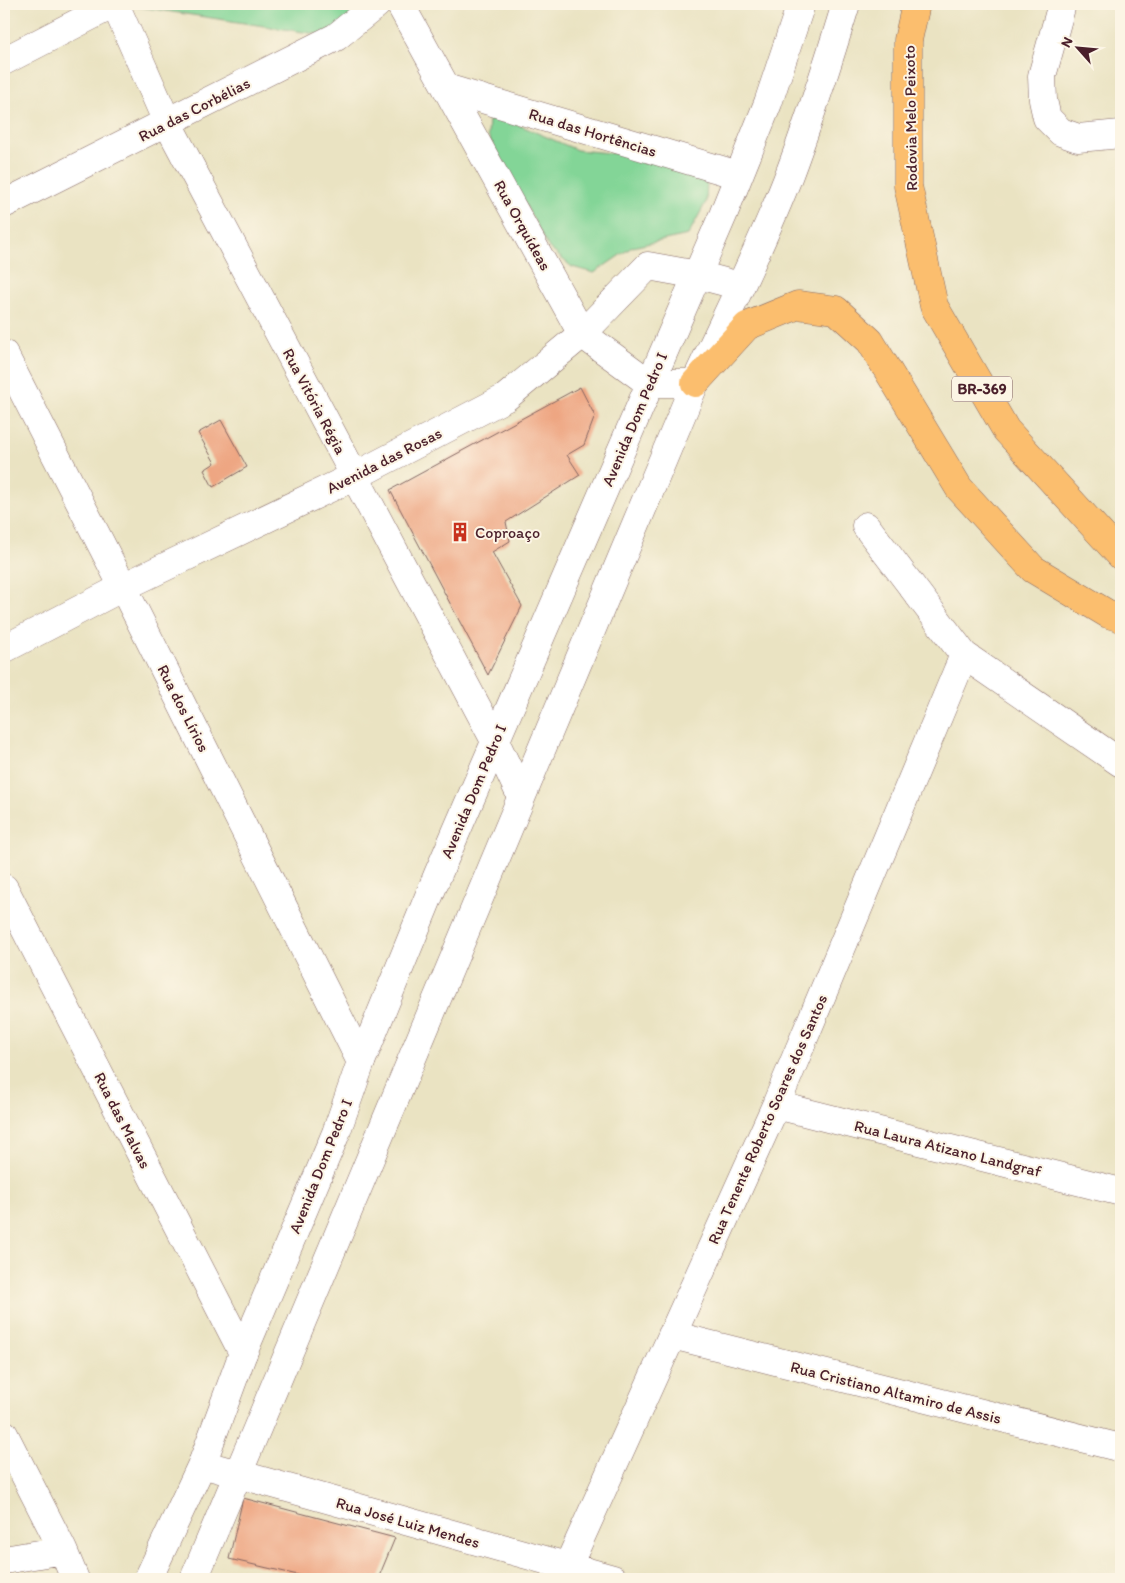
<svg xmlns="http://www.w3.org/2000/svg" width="1125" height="1583" font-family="Itim,sans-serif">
<rect width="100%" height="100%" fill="#fcf5e5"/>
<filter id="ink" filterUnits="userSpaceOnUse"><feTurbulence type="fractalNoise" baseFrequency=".02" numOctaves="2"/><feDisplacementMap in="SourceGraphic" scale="10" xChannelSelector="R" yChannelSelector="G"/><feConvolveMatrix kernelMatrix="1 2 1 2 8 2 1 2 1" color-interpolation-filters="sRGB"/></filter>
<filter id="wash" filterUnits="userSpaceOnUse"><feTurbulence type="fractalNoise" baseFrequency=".0096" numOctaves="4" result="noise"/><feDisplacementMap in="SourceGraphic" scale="20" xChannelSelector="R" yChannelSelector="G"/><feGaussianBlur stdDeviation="1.12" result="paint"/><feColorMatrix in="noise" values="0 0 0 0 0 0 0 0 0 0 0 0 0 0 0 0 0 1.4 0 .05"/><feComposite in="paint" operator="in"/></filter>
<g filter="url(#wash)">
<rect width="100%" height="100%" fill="#eae3c2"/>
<path fill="#83d597" stroke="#667a61" d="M 120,4 L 377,4 L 336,37 Z
M 489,120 L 512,122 L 577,150 L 632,155 L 699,164 L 707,182 L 706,202 L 688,235 L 632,247 L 594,273 L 572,267 L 549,248 L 488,136 Z"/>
<g id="blocks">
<path fill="#eea682" d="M 580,387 L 595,416 L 584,445 L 567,455 L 580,475 L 506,522 L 510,541 L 492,552 L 522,606 L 488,675 L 390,490 Z
M 221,420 L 247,467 L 213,487 L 204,470 L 215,463 L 198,433 Z
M 243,1498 L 395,1538 L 378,1579 L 315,1579 L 229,1559 Z"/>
</g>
</g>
<g filter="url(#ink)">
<use href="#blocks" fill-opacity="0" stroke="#826460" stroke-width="1"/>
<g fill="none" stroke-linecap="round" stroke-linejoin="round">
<defs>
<path id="minor" d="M 115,4 L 167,122 L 495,741 L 521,796
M 400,4 L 582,334 L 649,383 L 695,383
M 1062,4 L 1042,76 L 1043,100 L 1047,118 L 1061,132 L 1078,138 L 1121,134
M 4,61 L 114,4
M 449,89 L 738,175
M 4,204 L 336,37 L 377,4
M 4,354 L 123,587 L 361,1062
M 866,526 L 964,655 L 1121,763
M 4,649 L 123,587 L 355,476 L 505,398 L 582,334 L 648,266 L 698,275 L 740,286
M 4,888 L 243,1353
M 776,1105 L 1121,1192
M 672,1335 L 1121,1448
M 4,1434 L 63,1550
M 202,1464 L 613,1579
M 4,1560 L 63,1550 L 75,1579
M 562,1579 L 776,1105 L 964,655"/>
<path id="tertiary" d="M 148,1579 L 202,1464 L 243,1353 L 336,1133 L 361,1062 L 438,874 L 723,215 L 768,103 L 801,4
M 194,1579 L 695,383 C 726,316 760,249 787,180 C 809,122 828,63 846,4"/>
<path id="trunk" d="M 916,4 L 908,40 L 908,186 L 934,306 L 1006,430 L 1121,556
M 695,383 L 747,326 L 798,305 L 836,310 L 870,341 L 959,488 L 1033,569 L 1108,614 L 1121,618"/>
</defs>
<use href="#minor" stroke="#826460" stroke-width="29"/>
<use href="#tertiary" stroke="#826460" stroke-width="29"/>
<use href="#trunk" stroke="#826460" stroke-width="29"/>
<use href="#minor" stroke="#fff" stroke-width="28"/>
<use href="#tertiary" stroke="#fff" stroke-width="28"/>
<use href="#trunk" stroke="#fbbe6e" stroke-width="28"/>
</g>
</g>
<defs>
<symbol id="building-bare" viewBox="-9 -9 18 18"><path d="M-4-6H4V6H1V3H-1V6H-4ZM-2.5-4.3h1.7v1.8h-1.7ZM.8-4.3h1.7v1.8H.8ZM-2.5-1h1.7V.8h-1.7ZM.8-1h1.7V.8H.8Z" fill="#c8321e" stroke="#fcf5e5" stroke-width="2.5" paint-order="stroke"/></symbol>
</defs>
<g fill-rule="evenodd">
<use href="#building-bare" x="446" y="518" width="28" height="28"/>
</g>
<g text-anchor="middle" stroke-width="4" stroke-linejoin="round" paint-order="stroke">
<rect fill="#fcf5e5" stroke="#7f5f63" stroke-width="1" x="952" y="376.5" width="60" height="25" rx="4"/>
<g font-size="15" font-weight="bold" fill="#4a1f2b">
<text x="982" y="394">BR-369</text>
</g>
<g font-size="16" fill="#4a1f2b" stroke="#fcf5e5">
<text transform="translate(194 109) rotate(-27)" y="6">Rua das Corbélias</text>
<text transform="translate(910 118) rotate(-91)" y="6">Rodovia Melo Peixoto</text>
<text transform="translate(593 132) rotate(17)" y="6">Rua das Hortências</text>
<text transform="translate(523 225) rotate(61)" y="6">Rua Orquídeas</text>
<text transform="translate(315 401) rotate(62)" y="6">Rua Vitória Régia</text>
<text transform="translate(634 419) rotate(-67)" y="6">Avenida Dom Pedro I</text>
<text transform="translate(384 460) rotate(-27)" y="6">Avenida das Rosas</text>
<text transform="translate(184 708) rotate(63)" y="6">Rua dos Lírios</text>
<text transform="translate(473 791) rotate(-67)" y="6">Avenida Dom Pedro I</text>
<text transform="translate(767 1119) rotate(-66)" y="6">Rua Tenente Roberto Soares dos Santos</text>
<text transform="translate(123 1120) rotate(63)" y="6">Rua das Malvas</text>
<text transform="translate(948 1148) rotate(14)" y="6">Rua Laura Atizano Landgraf</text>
<text transform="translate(320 1166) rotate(-68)" y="6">Avenida Dom Pedro I</text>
<text transform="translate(896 1392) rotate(14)" y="6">Rua Cristiano Altamiro de Assis</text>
<text transform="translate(408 1522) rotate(16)" y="6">Rua José Luiz Mendes</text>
</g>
<g font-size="16" fill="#4a1f2b" stroke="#fcf5e5" text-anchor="start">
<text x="475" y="538">Coproaço</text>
</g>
</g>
<rect width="1125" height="1583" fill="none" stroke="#fcf5e5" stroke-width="20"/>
<g transform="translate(1078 48) rotate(297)" stroke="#fcf5e5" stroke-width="4" paint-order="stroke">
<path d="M0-4L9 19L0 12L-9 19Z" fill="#4a1f2b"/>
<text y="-8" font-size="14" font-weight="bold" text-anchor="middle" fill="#4a1f2b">N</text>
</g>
</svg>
